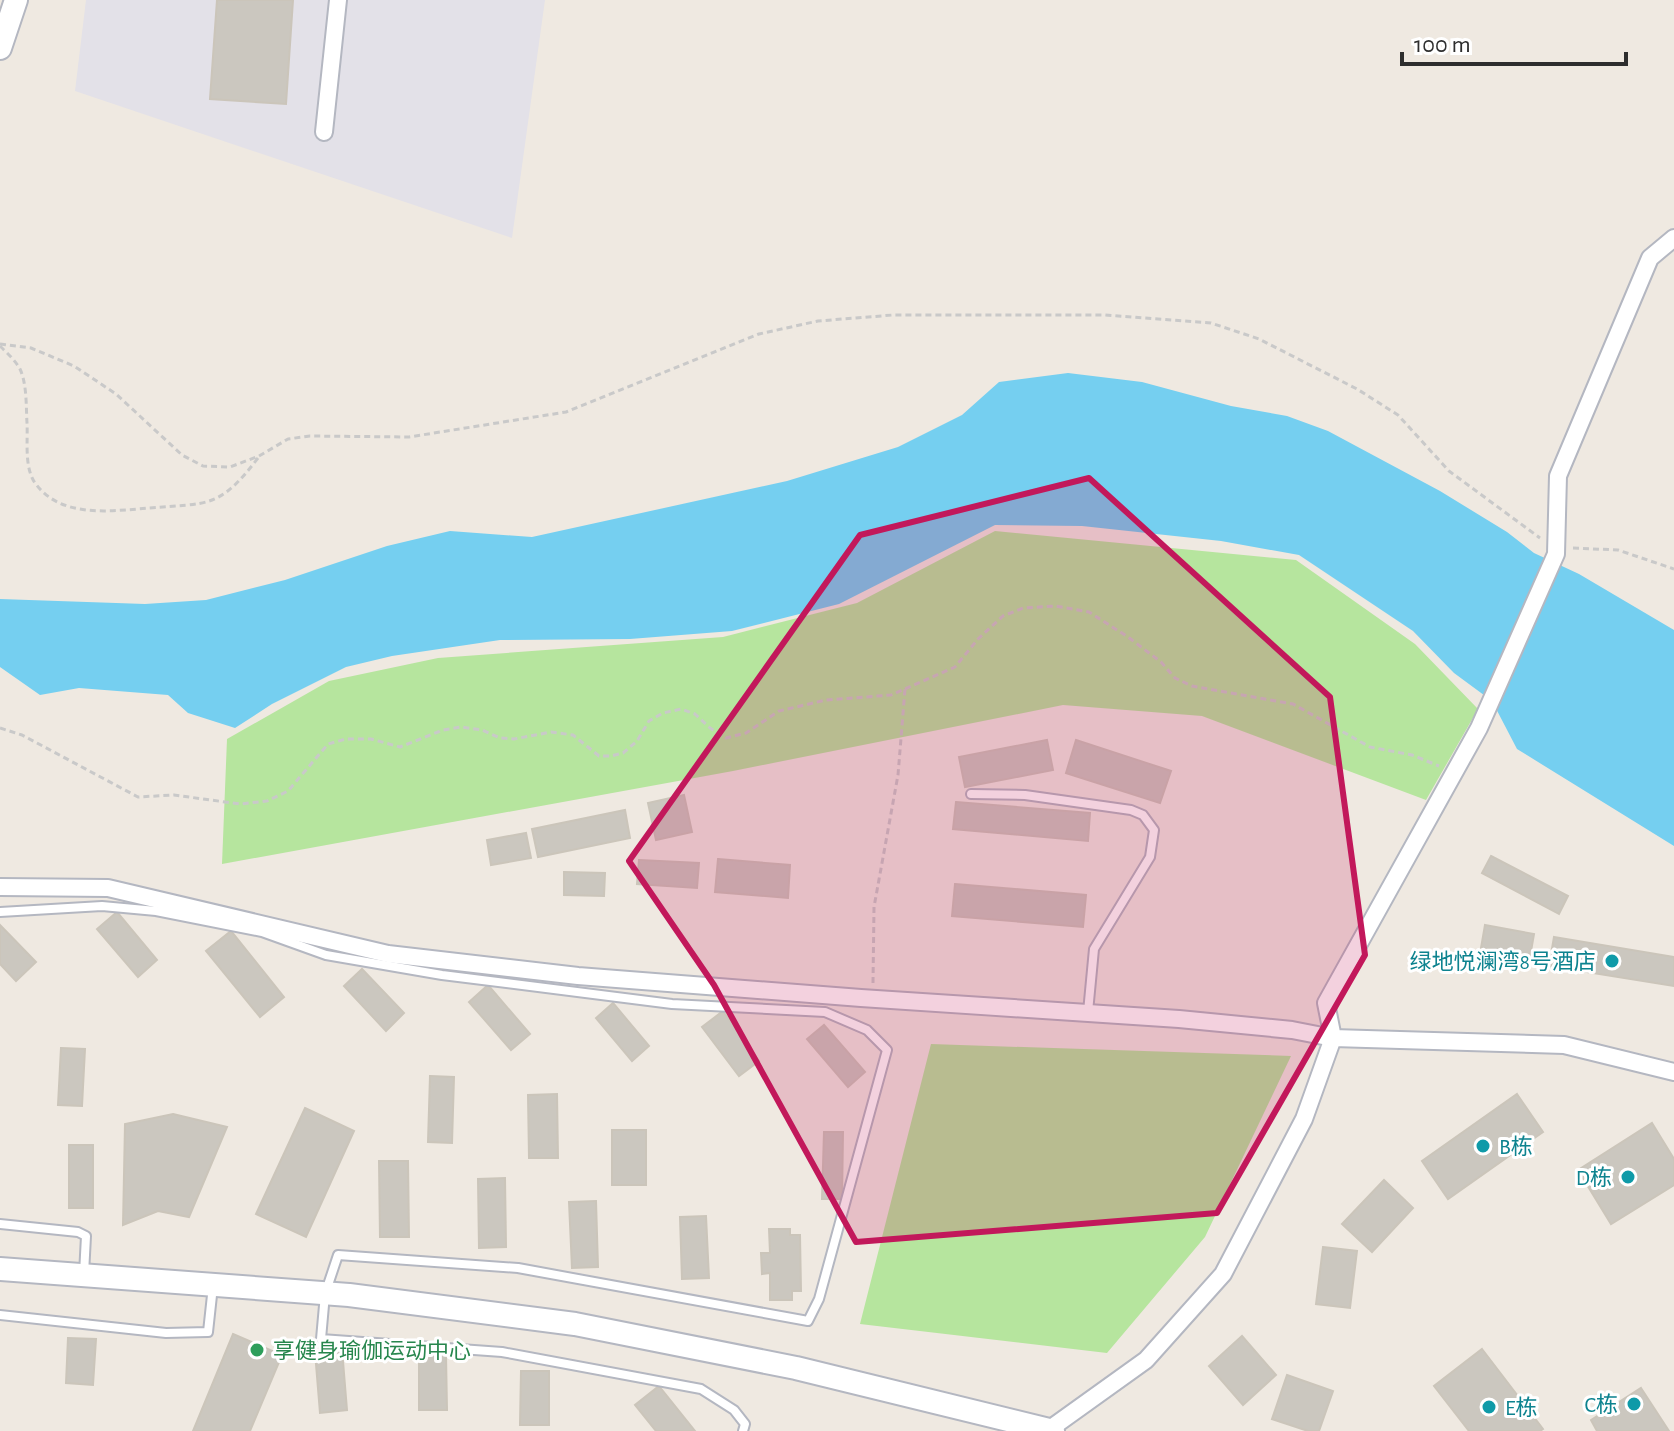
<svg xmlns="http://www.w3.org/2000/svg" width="1674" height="1431" font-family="'Alegreya Sans','Noto Sans SC',sans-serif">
<rect width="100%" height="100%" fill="#efe9e1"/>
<path fill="#e3e1e8" d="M 86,0 L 545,0 L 512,238 L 75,91 Z"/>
<path fill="#b6e59e" d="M 995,531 L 1296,560 L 1415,644 L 1478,709 L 1426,800 L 1202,716 L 1063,705 L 733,771 L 222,864 L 227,739 L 329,681 L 438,658 L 723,637 L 857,603 Z
M 931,1044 L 1291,1056 L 1205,1237 L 1107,1353 L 860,1324 Z"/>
<path fill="#75cff0" d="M 1068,373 L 1142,382 L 1231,406 L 1287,416 L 1328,431 L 1440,491 L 1507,532 L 1534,553 L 1579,574 L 1674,630 L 1674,846 L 1517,749 L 1492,701 L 1454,673 L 1413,631 L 1299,555 L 1221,541 L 1082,526 L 995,525 L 839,604 L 732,631 L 630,639 L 500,640 L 392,656 L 346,667 L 272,704 L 235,728 L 188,713 L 168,695 L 79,688 L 40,695 L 0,667 L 0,599 L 145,604 L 206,600 L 285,580 L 387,546 L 450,531 L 532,537 L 787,481 L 898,447 L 962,415 L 999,382 Z"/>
<path fill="#cbc7bf" stroke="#cbc5ba" stroke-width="2" d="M 217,0 L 293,0 L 286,104 L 210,99 Z
M 1047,740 L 1053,770 L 965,787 L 959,757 Z
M 1076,740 L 1171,771 L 1160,803 L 1066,773 Z
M 684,795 L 692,832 L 656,840 L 648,803 Z
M 956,802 L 1090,813 L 1088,841 L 953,829 Z
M 625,810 L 630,838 L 538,857 L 532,829 Z
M 526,833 L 531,858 L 491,865 L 487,840 Z
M 1491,856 L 1568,896 L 1559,914 L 1482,873 Z
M 718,859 L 790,865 L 788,898 L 715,892 Z
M 639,860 L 699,863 L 697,888 L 637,884 Z
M 564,872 L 605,873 L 604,896 L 564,895 Z
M 955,884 L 1086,895 L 1083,927 L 952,916 Z
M 117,912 L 157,960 L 138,977 L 97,929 Z
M 0,925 L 36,962 L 16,981 L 0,964 Z
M 1485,925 L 1534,934 L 1530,957 L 1481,948 Z
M 231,931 L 284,997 L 260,1017 L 206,951 Z
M 1554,937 L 1674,957 L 1674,986 L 1549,966 Z
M 362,969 L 404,1013 L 386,1031 L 344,986 Z
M 488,985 L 530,1034 L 511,1050 L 469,1002 Z
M 613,1003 L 649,1046 L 632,1061 L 596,1018 Z
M 723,1011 L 759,1061 L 739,1076 L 702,1027 Z
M 824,1025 L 865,1072 L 848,1087 L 807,1039 Z
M 61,1048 L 85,1049 L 82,1106 L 58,1105 Z
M 430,1076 L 454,1077 L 452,1143 L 428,1142 Z
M 557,1094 L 558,1158 L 529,1158 L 528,1095 Z
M 1517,1094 L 1543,1132 L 1448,1199 L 1422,1161 Z
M 305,1108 L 354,1131 L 306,1237 L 256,1214 Z
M 173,1114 L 227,1127 L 189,1217 L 158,1211 L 123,1225 L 125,1124 Z
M 1652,1123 L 1674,1159 L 1674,1185 L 1611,1224 L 1578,1170 Z
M 612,1130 L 646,1130 L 646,1185 L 612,1185 Z
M 824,1132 L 843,1132 L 842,1199 L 822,1199 Z
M 69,1145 L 93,1145 L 93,1208 L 69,1208 Z
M 379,1161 L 408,1161 L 409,1237 L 380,1237 Z
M 505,1178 L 506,1247 L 479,1248 L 478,1179 Z
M 1384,1180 L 1413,1208 L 1372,1252 L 1342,1224 Z
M 596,1201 L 598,1267 L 572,1268 L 569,1202 Z
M 706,1216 L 709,1278 L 682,1279 L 680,1217 Z
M 769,1229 L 790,1229 L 790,1235 L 800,1235 L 801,1291 L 792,1291 L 792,1300 L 770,1300 L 770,1273 L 762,1274 L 761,1253 L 770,1253 Z
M 1323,1247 L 1357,1251 L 1350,1308 L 1316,1304 Z
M 233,1334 L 282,1355 L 250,1431 L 193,1431 Z
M 1242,1336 L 1276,1375 L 1243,1405 L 1209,1366 Z
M 68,1338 L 96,1339 L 93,1385 L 66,1383 Z
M 342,1349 L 347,1410 L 320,1413 L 315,1352 Z
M 1482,1349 L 1543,1429 L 1540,1431 L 1469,1431 L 1434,1386 Z
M 419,1355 L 446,1355 L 447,1410 L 419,1410 Z
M 521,1371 L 549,1371 L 549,1425 L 520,1425 Z
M 1287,1375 L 1333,1391 L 1319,1431 L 1308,1431 L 1272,1419 Z
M 659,1386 L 695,1431 L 656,1431 L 635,1405 Z
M 1641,1388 L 1669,1431 L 1597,1431 L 1591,1420 Z"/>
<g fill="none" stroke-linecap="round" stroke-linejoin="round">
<defs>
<path id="lane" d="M 971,794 L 1025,795 L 1131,810 L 1143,815 L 1154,830 L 1150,857 L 1094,949 L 1088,1012
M 0,912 L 102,906 L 156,911 L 262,932 L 326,955 L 442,975 L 672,1004 L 825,1012 L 867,1030 L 887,1050 L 819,1299 L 808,1321 L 518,1268 L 338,1255 L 325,1294 L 321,1339 L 502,1352 L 701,1389 L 734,1410 L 745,1424 L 743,1431
M 0,1224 L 78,1232 L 86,1236 L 84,1274
M 0,1315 L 166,1333 L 208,1332 L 213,1286"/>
<path id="street" d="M 324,132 L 338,0
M 1674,238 L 1650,258 L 1558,476 L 1556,554 L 1479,728 L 1326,1003 L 1333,1038 L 1564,1045 L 1674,1072
M 0,887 L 108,888 L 388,954 L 578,976 L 861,998 L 1179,1019 L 1292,1030 L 1333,1038 L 1304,1119 L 1223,1274 L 1146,1360 L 1047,1431"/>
<path id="secondary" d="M 0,48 L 16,0
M 0,1269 L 349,1295 L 575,1324 L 796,1368 L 1053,1431"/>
</defs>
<use href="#lane" stroke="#b4b7c1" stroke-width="12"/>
<use href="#street" stroke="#b4b7c1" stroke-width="20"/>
<use href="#secondary" stroke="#b4b7c1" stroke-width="26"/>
<path stroke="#c9c9c9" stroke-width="3" stroke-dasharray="6 4" stroke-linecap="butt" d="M 0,344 L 31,348 L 74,366 L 116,394 L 182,455 L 203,466 L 230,467 L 259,456 L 288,439 L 310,436 L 409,437 L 566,412 L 759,334 L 818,321 L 893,315 L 1104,315 L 1211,323 L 1259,339 L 1357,389 L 1398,415 L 1449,471 L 1540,538
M 0,346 C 7,353 15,360 20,369 C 27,384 26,406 27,423 C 28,441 24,467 35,483 C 61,519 111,511 149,508 C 209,503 219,509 258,458
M 1573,548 L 1618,550 L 1674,569
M 0,728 L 22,735 L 138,797 L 174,795 L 240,804 L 267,801 L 288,791 L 328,744 L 346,739 L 371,739 L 400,747 L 443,730 L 461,727 L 482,730 L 500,738 L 514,739 L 551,732 L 573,735 L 599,756 L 611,756 L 623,753 L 637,741 L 649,721 L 663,713 L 681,709 L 695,714 L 710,728 L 726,738 L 746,733 L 779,711 L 826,700 L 891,695 L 955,667 L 978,639 L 1003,616 L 1023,608 L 1055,606 L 1089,612 L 1128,637 L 1161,662 L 1175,678 L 1192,686 L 1293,704 L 1370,747 L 1412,755 L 1439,766
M 873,983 L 874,907 L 898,775 L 905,689"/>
<use href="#lane" stroke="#fff" stroke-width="8"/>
<use href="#street" stroke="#fff" stroke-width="16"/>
<use href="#secondary" stroke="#fff" stroke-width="22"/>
</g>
<path fill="#c2185b" fill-opacity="0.2" stroke="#c2185b" stroke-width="6" stroke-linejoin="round" d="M 1089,478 L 1330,697 L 1365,955 L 1217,1213 L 856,1242 L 714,985 L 629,861 L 860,535 Z"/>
<g fill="#0f9aa8" stroke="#fff" stroke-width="3">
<circle cx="1612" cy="961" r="8"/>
<circle cx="1483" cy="1146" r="8"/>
<circle cx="1628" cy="1177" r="8"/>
<circle cx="1634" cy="1404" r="8"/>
<circle cx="1489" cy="1407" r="8"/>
</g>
<circle fill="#2e9e5b" stroke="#fff" stroke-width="3" cx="257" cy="1350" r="8"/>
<g text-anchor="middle" stroke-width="6" stroke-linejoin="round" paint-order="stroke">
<g font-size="22" fill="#0d838f" stroke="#fff" text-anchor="end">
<text x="1596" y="969">绿地悦澜湾8号酒店</text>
<text x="1499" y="1154" text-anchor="start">B栋</text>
<text x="1612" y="1185">D栋</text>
<text x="1618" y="1412">C栋</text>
<text x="1505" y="1415" text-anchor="start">E栋</text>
</g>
<g font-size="22" fill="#27864d" stroke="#fff" text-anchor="start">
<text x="273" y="1358">享健身瑜伽运动中心</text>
</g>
</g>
<path d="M1402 52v12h224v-12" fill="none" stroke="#2e2e2e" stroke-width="4"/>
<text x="1414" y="52" font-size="24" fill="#2e2e2e" stroke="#ffffff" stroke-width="6" paint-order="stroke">100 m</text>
</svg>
